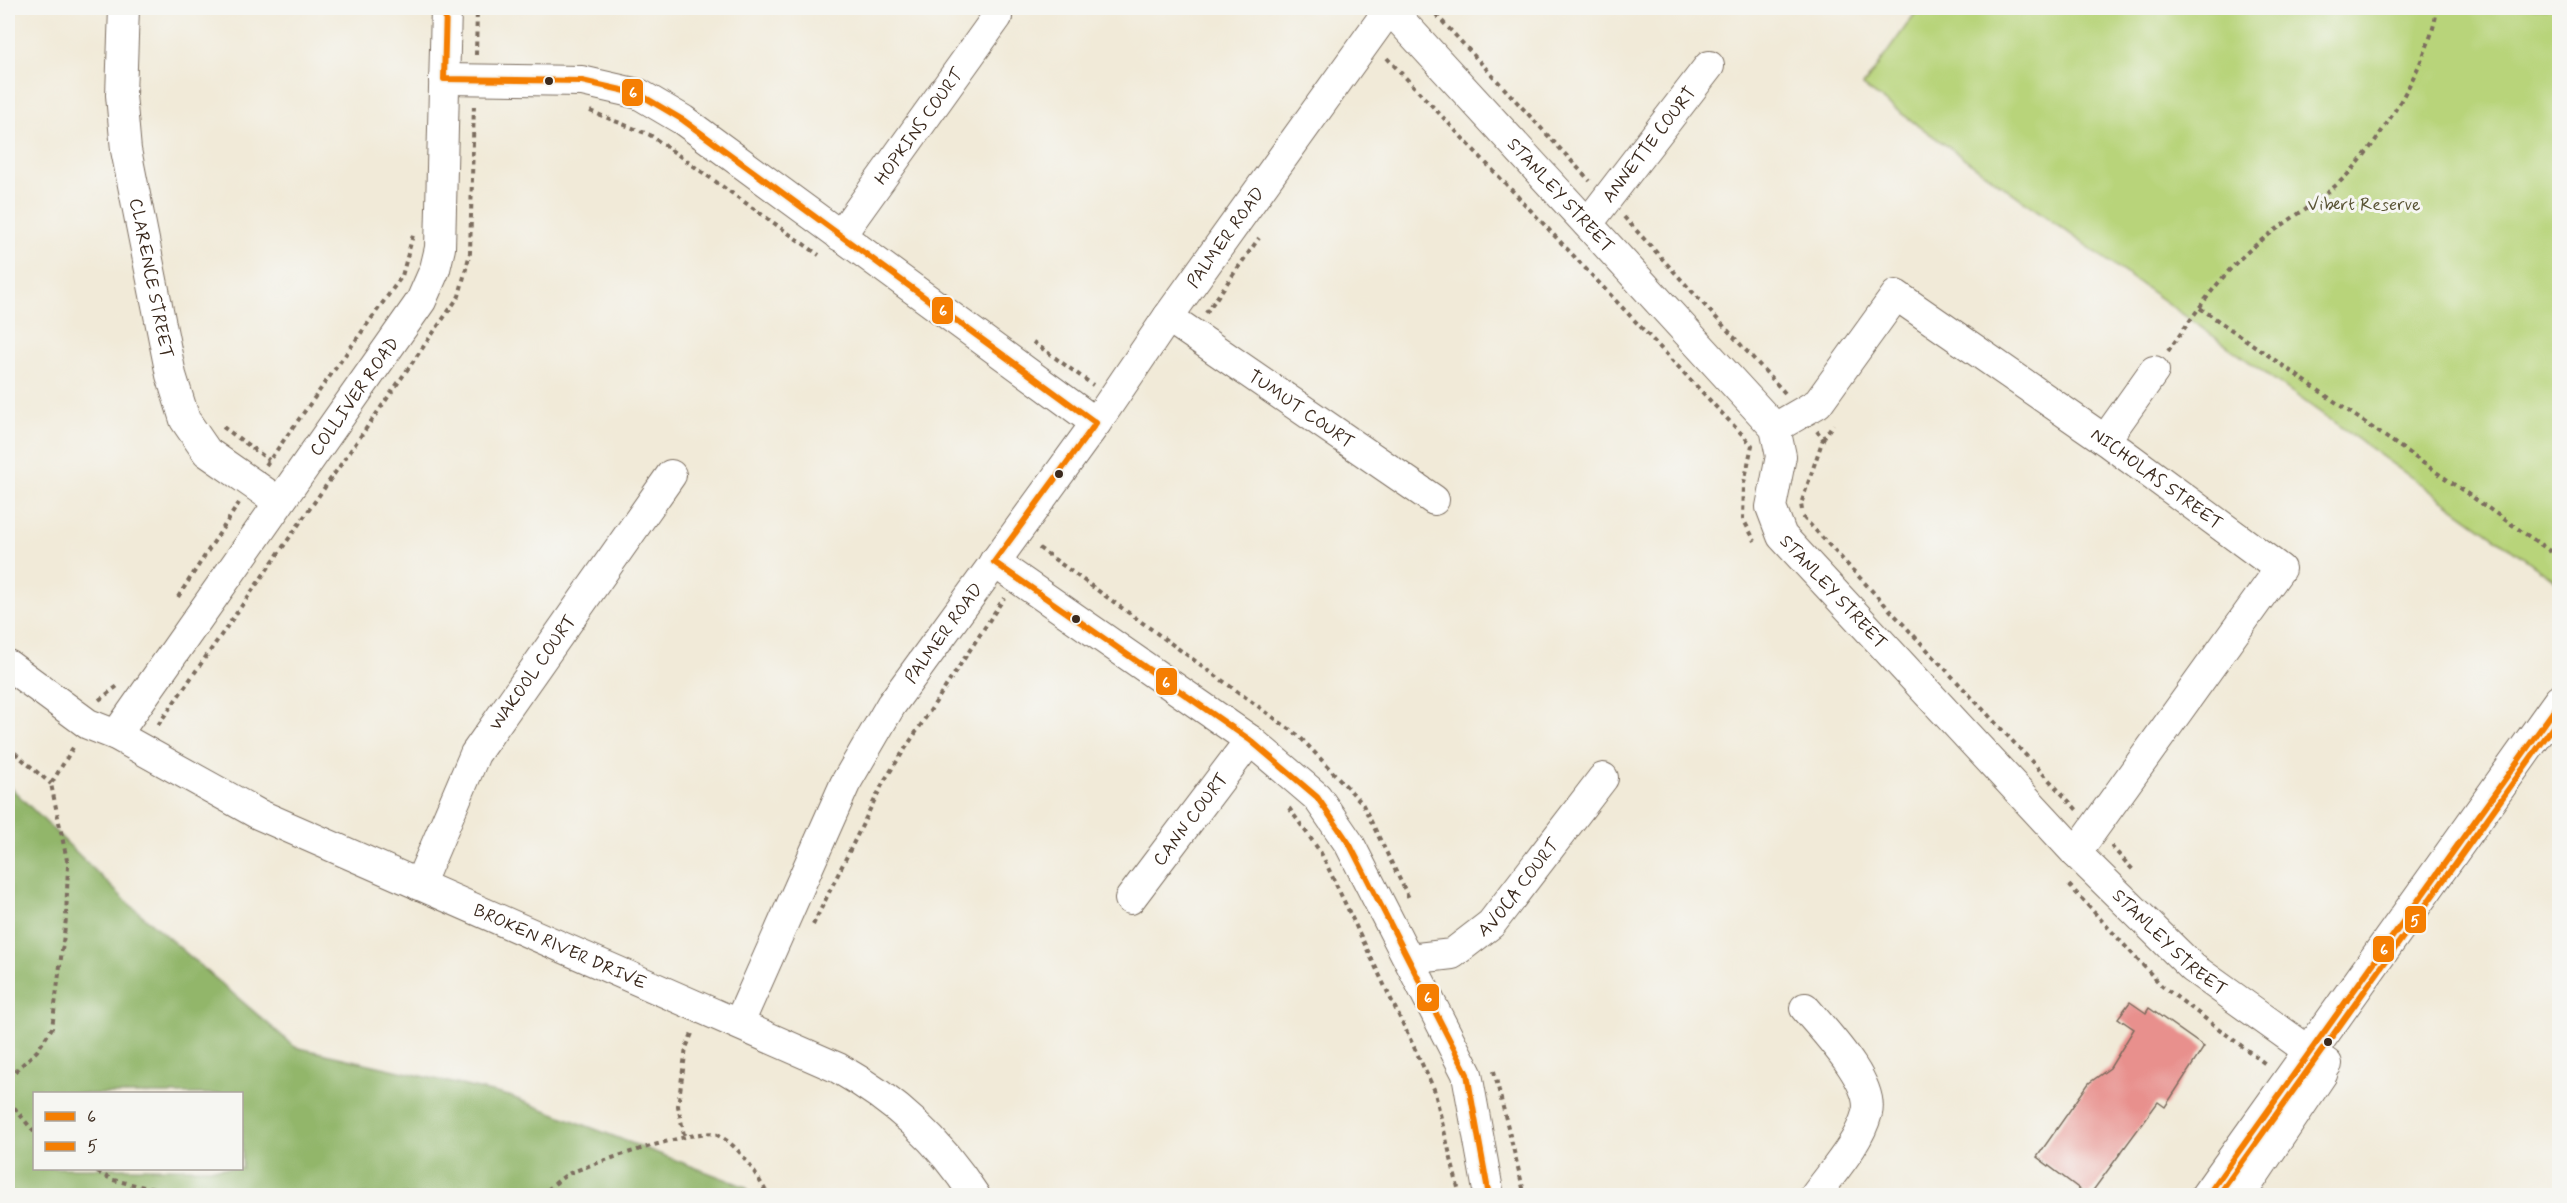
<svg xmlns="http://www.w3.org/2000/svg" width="2567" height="1203" font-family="Mynerve,sans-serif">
<rect width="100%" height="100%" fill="#f6f6f2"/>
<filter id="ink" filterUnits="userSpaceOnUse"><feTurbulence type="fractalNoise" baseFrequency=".0167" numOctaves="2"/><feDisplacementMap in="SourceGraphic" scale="12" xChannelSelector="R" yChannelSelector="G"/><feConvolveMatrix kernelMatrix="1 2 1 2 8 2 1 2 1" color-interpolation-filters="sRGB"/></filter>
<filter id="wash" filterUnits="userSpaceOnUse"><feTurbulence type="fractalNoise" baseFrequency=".008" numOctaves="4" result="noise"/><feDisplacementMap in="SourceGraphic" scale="24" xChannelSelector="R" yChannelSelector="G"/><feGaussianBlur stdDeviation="1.35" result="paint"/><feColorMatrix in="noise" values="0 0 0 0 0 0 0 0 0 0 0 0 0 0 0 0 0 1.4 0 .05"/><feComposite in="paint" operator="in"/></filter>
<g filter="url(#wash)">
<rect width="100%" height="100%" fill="#f1ead8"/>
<path fill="#b8d47a" stroke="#7a7f4c" stroke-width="1.5" d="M 1919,8 L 2559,8 L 2559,583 L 1863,86 Z"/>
<path fill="#92b66a" stroke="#667044" stroke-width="1.5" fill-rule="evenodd" d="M 8,785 L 128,903 L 295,1047 L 509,1096 L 746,1187 L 751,1195 L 8,1195 ZM 34,1094 L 242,1094 L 242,1168 L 34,1168 Z"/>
<g id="blocks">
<path fill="#e8908d" d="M 2130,1002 L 2146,1013 L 2149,1008 L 2204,1047 L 2165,1107 L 2158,1102 L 2089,1196 L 2037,1157 L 2089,1083 L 2110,1068 L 2134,1029 L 2118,1018 Z"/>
</g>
</g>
<g filter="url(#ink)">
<use href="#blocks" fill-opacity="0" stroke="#7b6d5f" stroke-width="1.5"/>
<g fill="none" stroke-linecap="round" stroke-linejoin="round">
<defs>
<g id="minor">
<path id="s1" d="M 124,8 L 121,95 L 126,150 L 171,375 L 185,420 L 207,452 L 279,502"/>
<path id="s2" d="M 1389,8 L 1775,428 L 1781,456 L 1771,507 L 1782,536 L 2076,853 L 2193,968 L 2327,1064"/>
<path d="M 444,79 L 582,81 L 639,94 L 683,120 L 1096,423"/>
<path id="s3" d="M 1589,222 L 1709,66"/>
<path id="s4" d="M 840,236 L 997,17"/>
<path id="s5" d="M 1168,317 L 1434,500"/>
<path id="s6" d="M 1775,428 L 1818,403 L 1896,295 L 2105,440 L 2280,569 L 2076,853"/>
<path d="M 2105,440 L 2154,371"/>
<path d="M 994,562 L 1250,740 L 1317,797 L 1350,845 L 1467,1074 L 1489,1196"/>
<path id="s7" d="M 8,665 L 88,724 L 116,735 L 258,814 L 838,1068 C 896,1101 939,1140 975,1196"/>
<path id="s8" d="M 116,735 L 421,301 L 435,269 L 440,248 L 446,8"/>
<path id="s9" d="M 419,885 L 475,754 L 671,475"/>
<path id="s10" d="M 1130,899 L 1250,740"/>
<path id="s11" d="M 1409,959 L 1452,954 L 1491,924 L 1603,778"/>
<path d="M 1805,1008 C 1824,1031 1875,1083 1867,1113 C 1859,1143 1833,1171 1815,1196"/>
<path id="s12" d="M 739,1023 L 845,784 L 891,705 L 1096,423 L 1168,317 L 1390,8"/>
</g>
<path id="major" d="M 2207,1196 L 2560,701
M 2238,1196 L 2321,1073"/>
</defs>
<use href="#minor" stroke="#7b6d5f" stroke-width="32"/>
<use href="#major" stroke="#7b6d5f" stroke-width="35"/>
<path stroke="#7b6d5f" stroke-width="4" stroke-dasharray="4.5 4.5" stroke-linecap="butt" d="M 1430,8 L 1590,181
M 476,55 L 477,8
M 1387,58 L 1752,445 L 1744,483 L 1743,519 L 1755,541
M 590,111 L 650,135 L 819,255
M 1624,217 L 1785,393
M 2200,308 L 2560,558
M 1206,313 L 1259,238
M 1033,342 L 1093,385
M 2168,351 C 2194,316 2219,276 2252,248 C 2284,221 2321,202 2350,172 C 2383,137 2432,56 2437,8
M 223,427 L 269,460
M 1823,439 L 1833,424
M 266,465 L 402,276 L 413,235
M 1802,510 L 1801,504 L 1823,439 L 1817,431
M 1803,517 L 2077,810
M 1039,548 L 1299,736 L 1362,803 L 1410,900
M 178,597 L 239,503
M 99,700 L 119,685
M 158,725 L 459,296 L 470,253 L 474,104
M 8,747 L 51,784
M 1289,808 L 1321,853 L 1434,1089 L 1460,1196
M 2111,846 L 2134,871
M 2069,885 L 2162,986 L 2267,1065
M 813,925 L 884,781 L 1004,598
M 1494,1071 L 1525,1196
M 34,1132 L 9,1101 L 9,1077 L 37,1051 L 52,1028 L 66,919 L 68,865 L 51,784 L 74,746
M 684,1135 L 678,1106 L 686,1048 L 693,1031
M 89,1168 L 113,1180 L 185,1196
M 541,1196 C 550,1188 560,1178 570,1173 C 591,1164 699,1128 715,1134 C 741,1145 755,1174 769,1196"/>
<use href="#minor" stroke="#fff" stroke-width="30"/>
<use href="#major" stroke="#fff" stroke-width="33"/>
<defs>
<path id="bus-1" d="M 444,79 L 582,81 L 639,94 L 683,120 L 1096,423
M 444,79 L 446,8
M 994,562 L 1250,740 L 1317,797 L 1350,845 L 1467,1074 L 1489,1196
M 994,562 L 1096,423
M 2207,1196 L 2560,702"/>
<path id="bus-2" d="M 2218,1196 L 2560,717"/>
</defs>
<use href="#bus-1" stroke="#f6f6f2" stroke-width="10"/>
<use href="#bus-2" stroke="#f6f6f2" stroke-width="10"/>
<use href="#bus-1" stroke="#f57e02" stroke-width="6"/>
<use href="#bus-2" stroke="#f57e02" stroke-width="6"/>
</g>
</g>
<g fill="#3b2a1e" stroke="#f6f6f2" stroke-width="2">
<circle cx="549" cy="81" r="5"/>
<circle cx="1059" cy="474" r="5"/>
<circle cx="1076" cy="619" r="5"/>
<circle cx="2328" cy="1042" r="5"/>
</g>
<g text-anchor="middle" stroke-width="6" stroke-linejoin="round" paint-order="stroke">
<g font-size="18" fill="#3b2a1e" stroke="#f6f6f2">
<text dy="6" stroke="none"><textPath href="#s4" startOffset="135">HOPKINS COURT</textPath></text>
<text dy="6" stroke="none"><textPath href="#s3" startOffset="98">ANNETTE COURT</textPath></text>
<text dy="6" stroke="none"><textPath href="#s2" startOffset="254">STANLEY STREET</textPath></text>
<text dy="6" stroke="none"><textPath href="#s12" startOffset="928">PALMER ROAD</textPath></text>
<text dy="6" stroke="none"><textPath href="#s1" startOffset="273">CLARENCE STREET</textPath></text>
<text dy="6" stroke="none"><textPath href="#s8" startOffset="414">COLLIVER ROAD</textPath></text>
<text dy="6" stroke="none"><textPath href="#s5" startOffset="162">TUMUT COURT</textPath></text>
<text dy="6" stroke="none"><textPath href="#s6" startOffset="502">NICHOLAS STREET</textPath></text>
<text dy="6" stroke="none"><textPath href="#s2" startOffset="758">STANLEY STREET</textPath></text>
<text dy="6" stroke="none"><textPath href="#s12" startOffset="442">PALMER ROAD</textPath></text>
<text dy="6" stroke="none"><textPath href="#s9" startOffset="242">WAKOOL COURT</textPath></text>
<text dy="6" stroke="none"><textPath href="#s10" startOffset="100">CANN COURT</textPath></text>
<text dy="6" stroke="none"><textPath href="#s11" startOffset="138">AVOCA COURT</textPath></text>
<text dy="6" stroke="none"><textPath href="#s2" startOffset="1244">STANLEY STREET</textPath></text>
<text dy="6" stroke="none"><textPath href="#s7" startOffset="622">BROKEN RIVER DRIVE</textPath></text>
</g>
<g font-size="18" fill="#5a5435" stroke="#f6f6f2">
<text x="2364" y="210">Vibert Reserve</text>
</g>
</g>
<g stroke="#f6f6f2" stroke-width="2">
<rect x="621" y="78" width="23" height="29" rx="6" fill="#f57e02"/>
<rect x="931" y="296" width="23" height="29" rx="6" fill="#f57e02"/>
<rect x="1155" y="667" width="23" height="29" rx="6" fill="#f57e02"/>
<rect x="2404" y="905" width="23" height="29" rx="6" fill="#f57e02"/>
<rect x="2372" y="935" width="23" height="28" rx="6" fill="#f57e02"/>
<rect x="1416" y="983" width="24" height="29" rx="6" fill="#f57e02"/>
</g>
<g font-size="16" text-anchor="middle" font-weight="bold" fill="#fff">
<text x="633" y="98">6</text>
<text x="943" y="316">6</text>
<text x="1166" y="688">6</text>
<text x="2415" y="926">5</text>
<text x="2384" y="955">6</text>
<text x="1428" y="1003">6</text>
</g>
<rect width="2567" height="1203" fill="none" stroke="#f6f6f2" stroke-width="30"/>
<rect x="33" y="1092" width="210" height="78" fill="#f6f6f2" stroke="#aba49d" stroke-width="1.5"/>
<rect x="45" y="1112" width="30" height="9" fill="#f57e02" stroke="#aba49d" stroke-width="1.5"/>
<text x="87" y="1122" font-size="18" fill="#3b2a1e">6</text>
<rect x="45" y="1142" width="30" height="9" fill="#f57e02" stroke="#aba49d" stroke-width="1.5"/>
<text x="87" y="1152" font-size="18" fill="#3b2a1e">5</text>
</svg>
